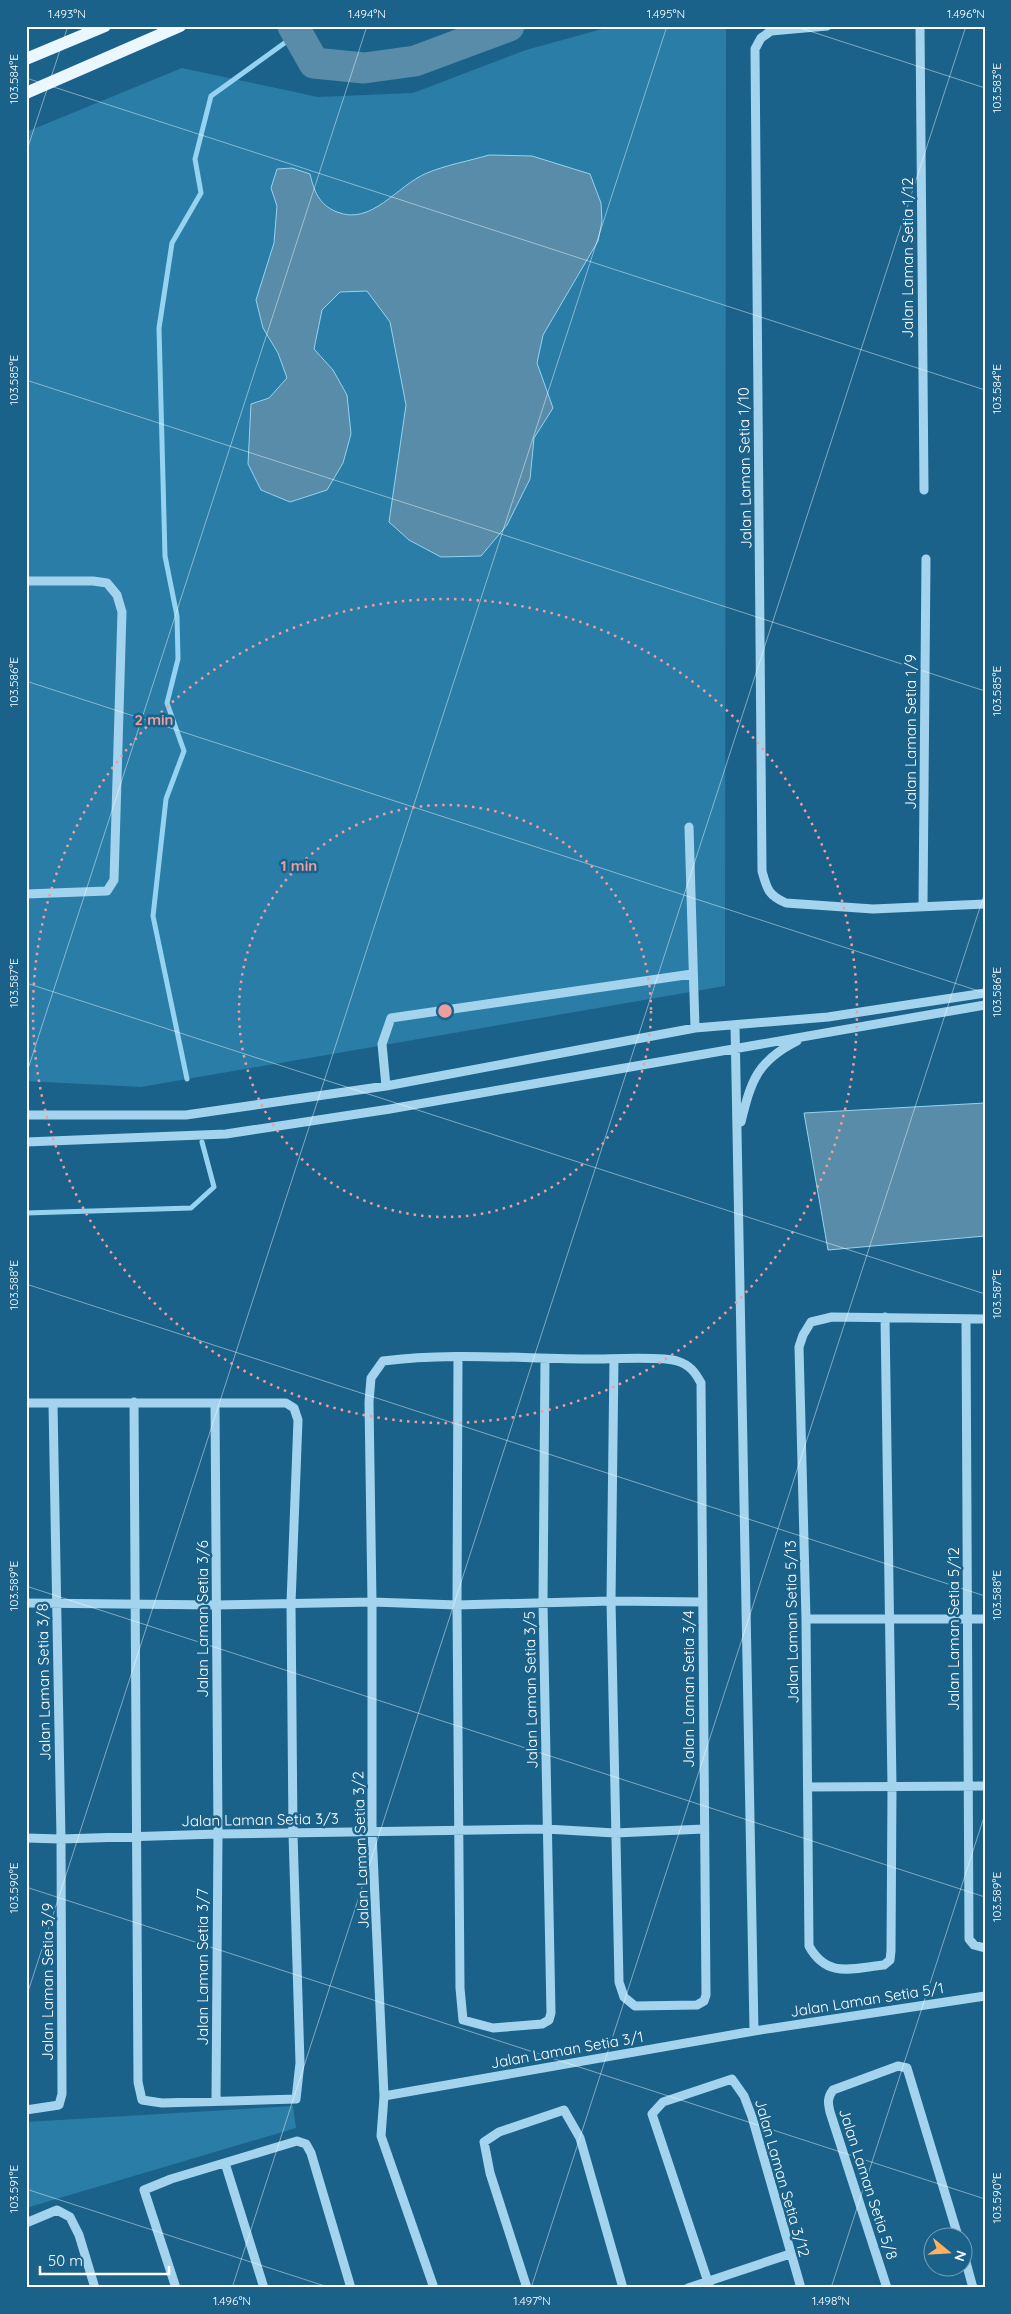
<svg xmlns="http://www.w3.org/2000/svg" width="1011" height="2314" font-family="Quicksand,sans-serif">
<rect width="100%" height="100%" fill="#1a628a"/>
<path fill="#297da7" d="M 613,26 L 726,26 L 725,986 L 141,1087 L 26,1081 L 26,132 L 182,68 L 318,97 L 413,93 L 526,50 Z
M 293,2106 L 296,2128 L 26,2208 L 26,2122 Z"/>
<path fill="#588ca8" stroke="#96d3f0" d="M 489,155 L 532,156 L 590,174 L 601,203 L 602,221 L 598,241 L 543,335 L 537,363 L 553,408 L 534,438 L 530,479 L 507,525 L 481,556 L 441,557 L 409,540 L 389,522 L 406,405 L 390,322 L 367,291 L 340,292 L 322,310 L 314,349 L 333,370 L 347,395 L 351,434 L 343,463 L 327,490 L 290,502 L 261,490 L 248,464 L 251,404 L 269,398 L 287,378 L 278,353 L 263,328 L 256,300 L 274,243 L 277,206 L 271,188 L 277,169 L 292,168 L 310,174 C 314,191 319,205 337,212 C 372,226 396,186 427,173 C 446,165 469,161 489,155 Z
M 985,1103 L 985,1236 L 828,1250 L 804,1113 Z"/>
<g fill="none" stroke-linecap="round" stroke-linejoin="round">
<path stroke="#96d3f0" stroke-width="5" d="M 187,1079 L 153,916 L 166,799 L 184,751 L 167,703 L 178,659 L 177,616 L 165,556 L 159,328 L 172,243 L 201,193 L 195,159 L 211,96 L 297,34
M 26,1213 L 191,1208 L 214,1187 L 202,1142"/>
<path stroke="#588ca8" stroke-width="31" d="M 293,26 L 314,63 L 364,68 L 415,61 L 509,26"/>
<path stroke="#a4d4ed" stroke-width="9" d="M 827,26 L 771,31 L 761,38 L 755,49 L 762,871 C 767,889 768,895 786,903 L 873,909 L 985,904
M 920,26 L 924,490
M 26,581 L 93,581 L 107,583 L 117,595 L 122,612 L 114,880 L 107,891 L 26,894
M 689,827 L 695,1028
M 923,905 L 926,559
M 735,1025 L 754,2031
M 386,1086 L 382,1044 L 391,1018 L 692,974
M 26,1115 L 186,1115 L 386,1086 L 695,1028 L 828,1017 L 985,993
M 741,1122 C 751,1081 757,1061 797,1041
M 26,1142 L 226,1134 L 390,1109 L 985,1005
M 885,1317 L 892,1787 L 891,1951 L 890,1960 L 884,1965 C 853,1968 827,1979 809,1946 L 806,1619 L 799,1347 L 803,1335 L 811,1322 L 832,1317 L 985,1319
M 966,1319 L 969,1939 L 974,1945 L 985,1948
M 458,1358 L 457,1605 L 460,1988 L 463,2020 L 493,2028 L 542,2024 L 549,2020 L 551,2013 L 543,1603 L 545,1359
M 26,1403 L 286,1403 L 294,1408 L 298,1420 L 291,1603 L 293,1834 L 300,2063 L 296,2099 L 162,2103 L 142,2100 L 138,2082 L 134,1402
M 215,1404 L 218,1834 L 216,2100
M 26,1603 L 216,1605 L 372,1602 L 457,1605 L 611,1601 L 703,1602
M 806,1619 L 985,1619
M 808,1787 L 985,1786
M 26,1838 L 61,1839 L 218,1834 L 546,1829 L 615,1833 L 704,1829
M 384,2096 L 754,2031 L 985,1996
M 26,2110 L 59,2105 L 62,2094 L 61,1839 L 53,1404
M 225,2163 L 264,2288
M 26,2223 L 57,2210 L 70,2217 L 79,2235 L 95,2288
M 964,2255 L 973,2288
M 176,2288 L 144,2190 L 171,2179 L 297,2141 L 306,2144 L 311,2153 L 351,2288
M 434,2288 L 381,2136 L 384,2096 L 372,1832 L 372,1602 L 369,1402 L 371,1378 L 383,1361 C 452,1352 524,1359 593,1359 C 610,1359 664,1356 677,1361 C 690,1365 695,1372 701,1383 L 706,1995 L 704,2001 L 697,2005 L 635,2006 L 624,1997 L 619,1982 L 611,1601 L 614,1359
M 527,2288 L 490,2173 L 484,2142 L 499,2132 L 564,2110 L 580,2138 L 623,2288
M 688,2288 L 790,2254
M 710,2288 L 652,2114 L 663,2102 L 732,2079 L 744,2096 L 752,2117 L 801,2288
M 887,2288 L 830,2112 C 828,2103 827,2098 833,2090 L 898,2066 L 907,2068 L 958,2236"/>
<path stroke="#eaf7ff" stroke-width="12" d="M 26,59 L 105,26
M 26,93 L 180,26"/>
</g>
<path fill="none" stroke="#fff" stroke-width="1" stroke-opacity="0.45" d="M 794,26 L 985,88M 26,78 L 985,390M 26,153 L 68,26M 26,380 L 985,691M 26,681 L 985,993M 26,983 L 985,1294M 26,1075 L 367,26M 26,1284 L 985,1596M 26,1586 L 985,1897M 26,1887 L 985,2199M 26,1998 L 667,26M 26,2189 L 331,2288M 232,2288 L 966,26M 531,2288 L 985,892M 831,2288 L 985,1814"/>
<g fill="none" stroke="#ed9e9e" stroke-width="2.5" stroke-dasharray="2.5 5">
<circle cx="445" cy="1011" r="206"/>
<circle cx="445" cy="1011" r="412"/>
</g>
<g text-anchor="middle" stroke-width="5" stroke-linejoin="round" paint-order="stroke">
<g font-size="15" fill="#fff" stroke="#1a628a">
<text transform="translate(908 258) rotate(-90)" y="5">Jalan Laman Setia 1/12</text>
<text transform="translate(745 468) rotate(-91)" y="5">Jalan Laman Setia 1/10</text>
<text transform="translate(911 732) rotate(-90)" y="5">Jalan Laman Setia 1/9</text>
<text transform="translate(203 1619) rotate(-90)" y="5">Jalan Laman Setia 3/6</text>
<text transform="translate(792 1622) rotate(-91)" y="5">Jalan Laman Setia 5/13</text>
<text transform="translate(954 1629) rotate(-90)" y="5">Jalan Laman Setia 5/12</text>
<text transform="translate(44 1682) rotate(-91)" y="5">Jalan Laman Setia 3/8</text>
<text transform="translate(689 1689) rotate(-90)" y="5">Jalan Laman Setia 3/4</text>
<text transform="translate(531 1690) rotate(-91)" y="5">Jalan Laman Setia 3/5</text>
<text transform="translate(260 1820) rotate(-1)" y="5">Jalan Laman Setia 3/3</text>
<text transform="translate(361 1850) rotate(-92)" y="5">Jalan Laman Setia 3/2</text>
<text transform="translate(203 1967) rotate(-90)" y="5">Jalan Laman Setia 3/7</text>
<text transform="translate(48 1982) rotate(-90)" y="5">Jalan Laman Setia 3/9</text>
<text transform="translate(867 2000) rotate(-9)" y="5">Jalan Laman Setia 5/1</text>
<text transform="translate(567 2050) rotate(-10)" y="5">Jalan Laman Setia 3/1</text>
<text transform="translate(782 2178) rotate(74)" y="5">Jalan Laman Setia 3/12</text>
<text transform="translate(868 2184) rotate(72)" y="5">Jalan Laman Setia 5/8</text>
</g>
</g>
<circle cx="445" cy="1011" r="8" fill="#ed9e9e" stroke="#1a628a" stroke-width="2.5"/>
<g font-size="15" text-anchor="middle" font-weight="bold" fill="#ed9e9e" stroke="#1a628a" stroke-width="5" stroke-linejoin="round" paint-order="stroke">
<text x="154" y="725">2 min</text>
<text x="299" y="871">1 min</text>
</g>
<rect width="1011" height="2314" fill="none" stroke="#1a628a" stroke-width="55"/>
<g transform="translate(948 2252) rotate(108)"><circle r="24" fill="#1a628a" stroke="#76a1b9"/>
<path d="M0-4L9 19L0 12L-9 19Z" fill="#ffb060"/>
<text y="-8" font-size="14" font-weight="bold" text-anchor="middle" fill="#ffffff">N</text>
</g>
<path d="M40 2266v8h129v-8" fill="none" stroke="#ffffff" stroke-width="2.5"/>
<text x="48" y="2266" font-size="15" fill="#ffffff" stroke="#1a628a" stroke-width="4" paint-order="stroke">50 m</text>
<rect x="28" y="28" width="956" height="2258" fill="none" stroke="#fff" stroke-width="2"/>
<g font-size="12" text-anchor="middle" fill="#fff">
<text x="67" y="18">1.493°N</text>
<text x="367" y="18">1.494°N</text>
<text x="666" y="18">1.495°N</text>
<text x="966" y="18">1.496°N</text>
<text transform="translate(14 79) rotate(-90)" y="4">103.584°E</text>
<text transform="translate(997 88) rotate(-90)" y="4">103.583°E</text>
<text transform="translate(14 380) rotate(-90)" y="4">103.585°E</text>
<text transform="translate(997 389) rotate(-90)" y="4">103.584°E</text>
<text transform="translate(14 682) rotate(-90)" y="4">103.586°E</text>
<text transform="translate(997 691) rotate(-90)" y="4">103.585°E</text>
<text transform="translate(14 983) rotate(-90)" y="4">103.587°E</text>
<text transform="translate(997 992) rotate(-90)" y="4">103.586°E</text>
<text transform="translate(14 1285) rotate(-90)" y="4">103.588°E</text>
<text transform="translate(997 1294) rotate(-90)" y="4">103.587°E</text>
<text transform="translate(14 1586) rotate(-90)" y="4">103.589°E</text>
<text transform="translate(997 1595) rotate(-90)" y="4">103.588°E</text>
<text transform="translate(14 1888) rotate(-90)" y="4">103.590°E</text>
<text transform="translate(997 1897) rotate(-90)" y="4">103.589°E</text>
<text transform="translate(14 2189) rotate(-90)" y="4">103.591°E</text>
<text transform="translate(997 2198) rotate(-90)" y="4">103.590°E</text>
<text x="232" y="2305">1.496°N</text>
<text x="532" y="2305">1.497°N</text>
<text x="831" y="2305">1.498°N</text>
</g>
</svg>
